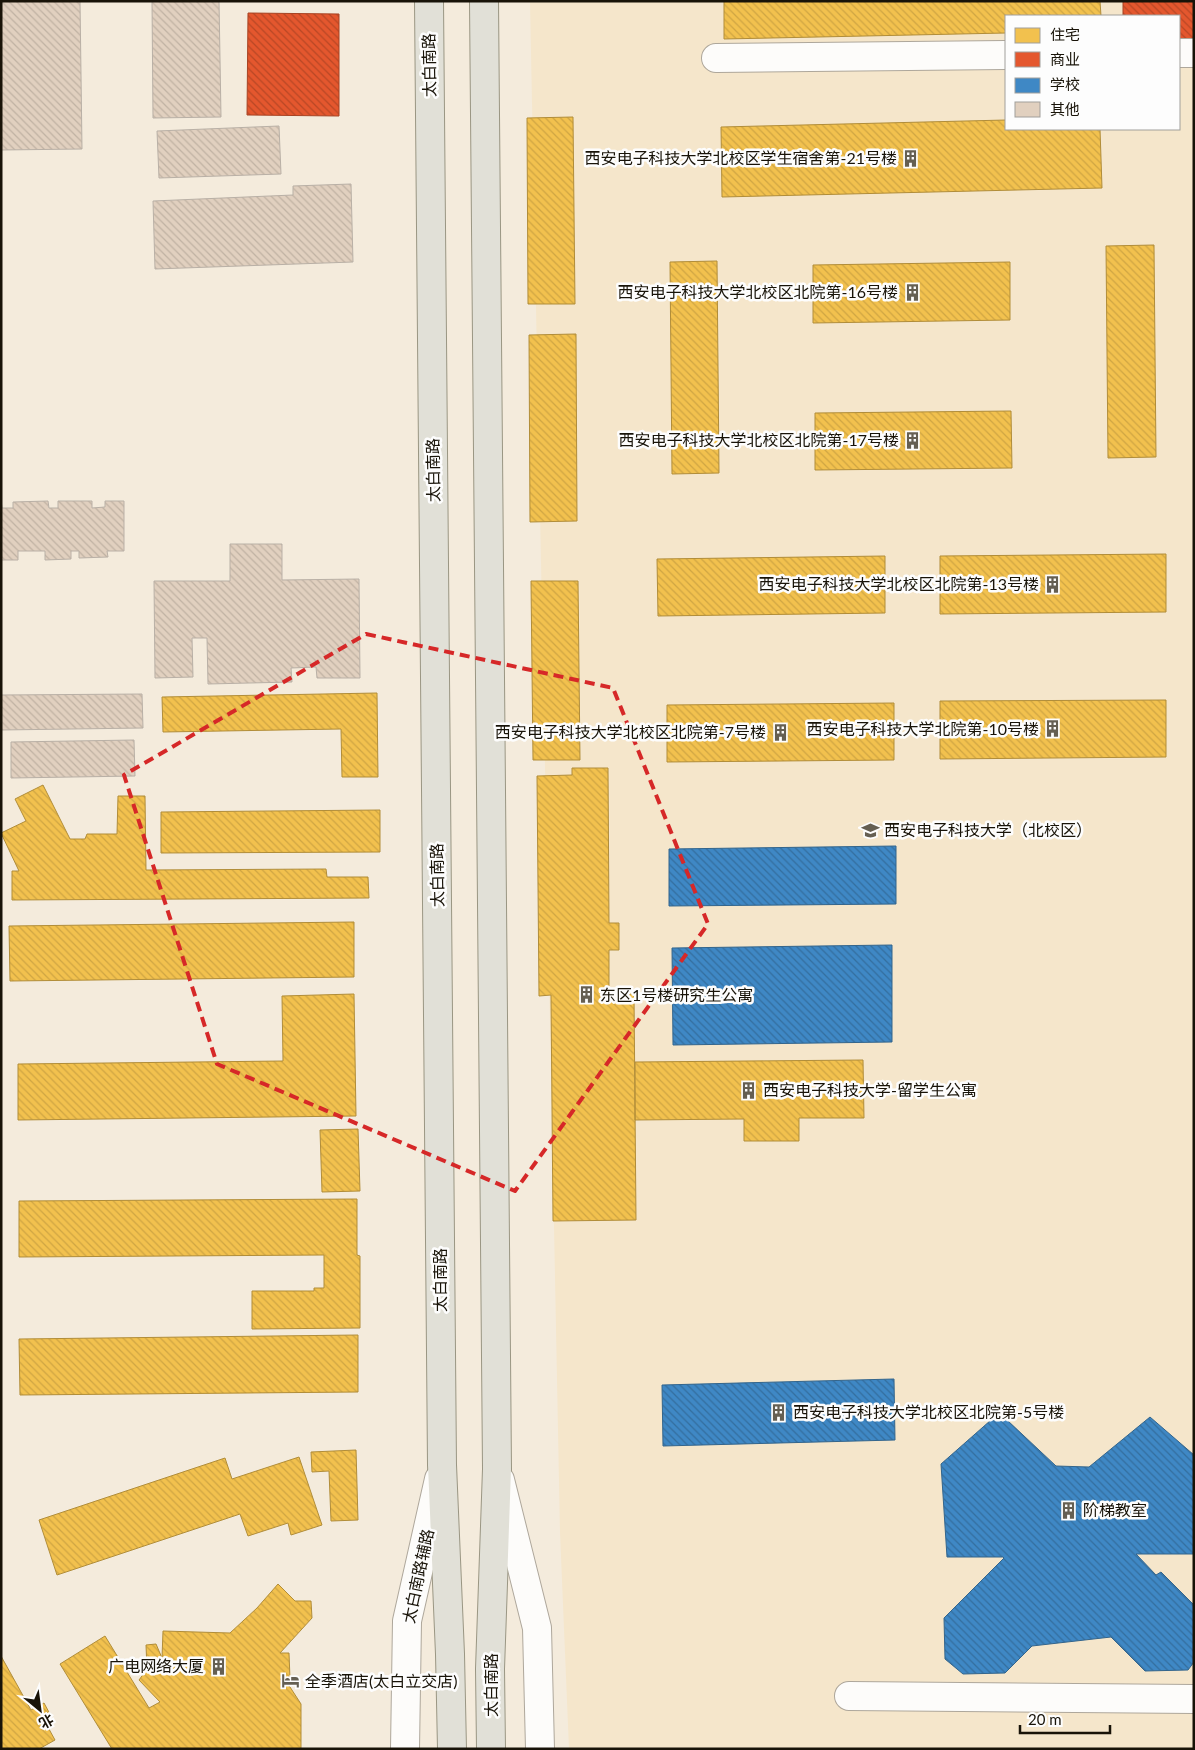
<svg xmlns="http://www.w3.org/2000/svg" width="1195" height="1750" font-family="Lato,'Noto Sans SC',sans-serif">
<defs>
<pattern id="homes-back-hatch" width="6" height="6" patternUnits="userSpaceOnUse" patternTransform="scale(1.25)"><rect width="6" height="6" fill="#f2c14e"/><path d="M-1 5l2 2M0 0l6 6M5-1l2 2" fill="none" stroke="#cfa543"/></pattern>
<pattern id="shops-back-hatch" width="6" height="6" patternUnits="userSpaceOnUse" patternTransform="scale(1.25)"><rect width="6" height="6" fill="#e4572e"/><path d="M-1 5l2 2M0 0l6 6M5-1l2 2" fill="none" stroke="#b84725"/></pattern>
<pattern id="schools-back-hatch" width="6" height="6" patternUnits="userSpaceOnUse" patternTransform="scale(1.25)"><rect width="6" height="6" fill="#3f88c5"/><path d="M-1 5l2 2M0 0l6 6M5-1l2 2" fill="none" stroke="#346e9e"/></pattern>
<pattern id="building-back-hatch" width="6" height="6" patternUnits="userSpaceOnUse" patternTransform="scale(1.25)"><rect width="6" height="6" fill="#e1d0bf"/><path d="M-1 5l2 2M0 0l6 6M5-1l2 2" fill="none" stroke="#c0b2a3"/></pattern>
</defs>
<rect width="100%" height="100%" fill="#f4ebdc"/>
<path fill="#f5e6cb" fill-rule="evenodd" d="M 530,1 L 1194,1 L 1194,1749 L 569,1749 L 560,1532 ZM 1006,16 L 1179,16 L 1179,129 L 1006,129 Z"/>
<path fill="url(#homes-back-hatch)" stroke="#b18d39" d="M 724,1 L 1100,1 L 1101,16 L 1006,16 L 1006,33 L 724,39 Z
M 573,117 L 575,304 L 528,304 L 527,118 Z
M 1006,120 L 1006,129 L 1100,129 L 1102,188 L 722,197 L 721,127 Z
M 1154,245 L 1156,457 L 1108,458 L 1106,246 Z
M 717,261 L 719,473 L 672,474 L 670,262 Z
M 1010,262 L 1010,320 L 813,323 L 813,265 Z
M 576,334 L 577,521 L 530,522 L 529,335 Z
M 1011,411 L 1012,468 L 815,470 L 815,413 Z
M 1166,554 L 1166,612 L 940,614 L 940,556 Z
M 885,556 L 885,613 L 658,616 L 657,559 Z
M 531,581 L 578,581 L 580,760 L 533,760 Z
M 377,693 L 378,777 L 342,777 L 341,729 L 163,732 L 162,697 Z
M 1166,700 L 1166,757 L 940,759 L 940,701 Z
M 894,703 L 894,760 L 667,762 L 667,705 Z
M 572,768 L 608,768 L 609,923 L 619,923 L 619,950 L 609,950 L 609,995 L 634,994 L 636,1220 L 553,1221 L 551,995 L 539,996 L 537,776 L 572,775 Z
M 43,785 L 70,839 L 85,839 L 87,834 L 117,834 L 118,796 L 145,796 L 146,870 L 326,869 L 327,877 L 368,877 L 369,898 L 12,900 L 12,871 L 19,871 L 1,833 L 26,821 L 15,799 Z
M 380,810 L 380,852 L 161,853 L 161,812 Z
M 354,922 L 354,977 L 10,981 L 9,926 Z
M 354,994 L 356,1116 L 18,1120 L 18,1064 L 283,1061 L 282,996 Z
M 863,1060 L 864,1118 L 799,1118 L 799,1141 L 744,1141 L 744,1119 L 635,1120 L 635,1062 Z
M 358,1129 L 360,1191 L 322,1192 L 320,1130 Z
M 357,1199 L 357,1255 L 360,1256 L 360,1328 L 252,1329 L 252,1291 L 314,1291 L 314,1288 L 324,1288 L 324,1255 L 19,1257 L 19,1201 Z
M 358,1335 L 358,1392 L 20,1395 L 19,1339 Z
M 356,1450 L 358,1520 L 331,1521 L 329,1471 L 312,1472 L 311,1452 Z
M 299,1457 L 322,1525 L 291,1535 L 288,1523 L 248,1536 L 240,1514 L 57,1575 L 39,1520 L 225,1458 L 232,1479 Z
M 278,1584 L 295,1601 L 311,1601 L 312,1618 L 280,1653 L 289,1653 L 290,1679 L 280,1679 L 290,1687 L 301,1704 L 301,1749 L 112,1749 L 60,1664 L 105,1636 L 149,1708 L 160,1702 L 139,1680 L 147,1669 L 146,1645 L 156,1644 L 162,1658 L 163,1631 L 230,1633 L 257,1608 Z
M 1,1656 L 31,1710 L 44,1703 L 51,1716 L 44,1720 L 55,1740 L 39,1749 L 1,1749 Z"/>
<path fill="url(#shops-back-hatch)" stroke="#a74323" d="M 1123,1 L 1194,1 L 1194,49 L 1179,49 L 1179,16 L 1123,16 Z
M 248,13 L 339,14 L 339,116 L 247,115 Z"/>
<path fill="url(#schools-back-hatch)" stroke="#33658c" d="M 896,846 L 896,904 L 669,906 L 669,849 Z
M 892,945 L 892,1042 L 673,1045 L 672,948 Z
M 894,1379 L 895,1440 L 663,1446 L 662,1385 Z
M 1150,1417 L 1194,1455 L 1194,1554 L 1136,1554 L 1156,1575 L 1161,1572 L 1194,1605 L 1194,1662 L 1188,1670 L 1145,1671 L 1111,1637 L 1032,1646 L 1005,1673 L 963,1674 L 945,1659 L 944,1618 L 1004,1558 L 1003,1557 L 947,1557 L 941,1464 L 991,1420 L 1007,1420 L 1056,1466 L 1089,1467 Z"/>
<path fill="url(#building-back-hatch)" stroke="#b9b0a6" d="M 1,1 L 80,1 L 82,149 L 1,150 Z
M 152,1 L 219,1 L 221,117 L 153,118 Z
M 279,126 L 281,174 L 159,178 L 157,131 Z
M 351,184 L 353,262 L 155,269 L 153,201 L 293,195 L 293,186 Z
M 1,500 L 2,508 L 13,508 L 13,502 L 48,501 L 49,508 L 58,508 L 58,501 L 92,501 L 92,508 L 105,507 L 105,501 L 124,501 L 124,551 L 107,551 L 108,557 L 79,558 L 79,551 L 71,551 L 71,559 L 45,560 L 45,551 L 18,551 L 18,560 L 1,560 Z
M 230,544 L 282,544 L 282,580 L 359,579 L 360,678 L 317,678 L 316,667 L 291,668 L 292,682 L 208,684 L 207,638 L 192,638 L 193,677 L 155,678 L 154,581 L 230,581 Z
M 142,694 L 143,728 L 1,730 L 1,695 Z
M 134,740 L 135,776 L 11,778 L 11,742 Z"/>
<g fill="none" stroke-linecap="round" stroke-linejoin="round">
<defs>
<path id="minor" d="M 1179,53 L 1194,53
M 716,58 L 1006,55
M 500,1480 L 537,1628 L 540,1749
M 849,1696 L 1194,1699
M 405,1749 L 407,1621 L 439,1479"/>
<path id="major" d="M 429,1 L 442,1465 L 450,1654 L 452,1749
M 484,1 L 497,1469 L 490,1669 L 491,1749"/>
</defs>
<use href="#minor" stroke="#aea79b" stroke-width="30"/>
<use href="#major" stroke="#9a9683" stroke-width="30"/>
<use href="#minor" stroke="#fdfcfa" stroke-width="28"/>
<use href="#major" stroke="#e1e0d7" stroke-width="28"/>
</g>
<path fill="none" stroke="#d62828" stroke-width="4" stroke-dasharray="10 6" stroke-linejoin="round" d="M 366,634 L 613,688 L 708,924 L 515,1191 L 217,1064 L 124,775 Z"/>
<defs>
<symbol id="building-bare" viewBox="-9 -9 18 18"><path d="M-4-6H4V6H1V3H-1V6H-4ZM-2.5-4.3h1.7v1.8h-1.7ZM.8-4.3h1.7v1.8H.8ZM-2.5-1h1.7V.8h-1.7ZM.8-1h1.7V.8H.8Z" fill="#655f52" stroke="#fdfdfd" stroke-width="2.5" paint-order="stroke"/></symbol>
<symbol id="university-bare" viewBox="-9 -9 18 18"><path d="M0-5L7-2L0 1L-7-2ZM-4 1L0 2.5L4 1V4Q0 6-4 4Z" fill="#655f52" stroke="#fdfdfd" stroke-width="2.5" paint-order="stroke"/></symbol>
<symbol id="hotel-bare" viewBox="-9 -9 18 18"><path d="M-6-4.5h1.5V1H6V5H4.5V3h-9V5H-6ZM-4 0a1.8 1.8 0 1 1 3.6 0ZM.5 0V-2.5h3Q6-2.5 6 0Z" fill="#655f52" stroke="#fdfdfd" stroke-width="2.5" paint-order="stroke"/></symbol>
</defs>
<g fill-rule="evenodd">
<use href="#building-bare" x="898" y="146" width="25" height="25"/>
<use href="#building-bare" x="900" y="280" width="25" height="25"/>
<use href="#building-bare" x="900" y="428" width="25" height="25"/>
<use href="#building-bare" x="1040" y="572" width="25" height="25"/>
<use href="#building-bare" x="1040" y="716" width="25" height="25"/>
<use href="#building-bare" x="768" y="720" width="25" height="25"/>
<use href="#university-bare" x="858" y="818" width="25" height="25"/>
<use href="#building-bare" x="574" y="982" width="25" height="25"/>
<use href="#building-bare" x="736" y="1078" width="25" height="25"/>
<use href="#building-bare" x="766" y="1400" width="25" height="25"/>
<use href="#building-bare" x="1056" y="1498" width="25" height="25"/>
<use href="#building-bare" x="206" y="1654" width="25" height="25"/>
<use href="#hotel-bare" x="278" y="1668" width="25" height="25"/>
</g>
<g text-anchor="middle" stroke-width="5" stroke-linejoin="round" paint-order="stroke">
<g font-size="16" fill="#181308" stroke="#fdfdfd">
<text transform="translate(429 65) rotate(-91)" y="6">太白南路</text>
<text transform="translate(433 470) rotate(-91)" y="6">太白南路</text>
<text transform="translate(437 875) rotate(-91)" y="6">太白南路</text>
<text transform="translate(440 1280) rotate(-90)" y="6">太白南路</text>
<text transform="translate(418 1576) rotate(-78)" y="6">太白南路辅路</text>
<text transform="translate(491 1685) rotate(-90)" y="6">太白南路</text>
</g>
<g font-size="16" fill="#181308" stroke="#fdfdfd" text-anchor="end">
<text x="897" y="164">西安电子科技大学北校区学生宿舍第-21号楼</text>
<text x="898" y="298">西安电子科技大学北校区北院第-16号楼</text>
<text x="899" y="446">西安电子科技大学北校区北院第-17号楼</text>
<text x="1039" y="590">西安电子科技大学北校区北院第-13号楼</text>
<text x="1039" y="735">西安电子科技大学北院第-10号楼</text>
<text x="766" y="738">西安电子科技大学北校区北院第-7号楼</text>
<text x="884" y="836" text-anchor="start">西安电子科技大学（北校区）</text>
<text x="600" y="1001" text-anchor="start">东区1号楼研究生公寓</text>
<text x="763" y="1096" text-anchor="start">西安电子科技大学-留学生公寓</text>
<text x="793" y="1418" text-anchor="start">西安电子科技大学北校区北院第-5号楼</text>
<text x="1083" y="1516" text-anchor="start">阶梯教室</text>
<text x="204" y="1672">广电网络大厦</text>
<text x="305" y="1687" text-anchor="start">全季酒店(太白立交店)</text>
</g>
</g>
<rect width="1195" height="1750" fill="none" stroke="#181308" stroke-width="5"/>
<rect x="1005" y="15" width="175" height="115" fill="#fdfdfd" stroke="#a19f9b"/>
<rect x="1015" y="28" width="25" height="15" fill="#f2c14e" stroke="#a19f9b"/>
<text x="1050" y="40" font-size="15" fill="#181308">住宅</text>
<rect x="1015" y="52" width="25" height="15" fill="#e4572e" stroke="#a19f9b"/>
<text x="1050" y="65" font-size="15" fill="#181308">商业</text>
<rect x="1015" y="78" width="25" height="15" fill="#3f88c5" stroke="#a19f9b"/>
<text x="1050" y="90" font-size="15" fill="#181308">学校</text>
<rect x="1015" y="102" width="25" height="15" fill="#e1d0bf" stroke="#a19f9b"/>
<text x="1050" y="115" font-size="15" fill="#181308">其他</text>
<g transform="translate(40 1710) rotate(151)" stroke="#fdfdfd" stroke-width="4" paint-order="stroke">
<path d="M0-4L9 19L0 12L-9 19Z" fill="#181308"/>
<text y="-8" font-size="14" font-weight="bold" text-anchor="middle" fill="#181308">北</text>
</g>
<path d="M1020 1725v8h90v-8" fill="none" stroke="#181308" stroke-width="2.5"/>
<text x="1028" y="1725" font-size="15" fill="#181308" stroke="#fdfdfd" stroke-width="4" paint-order="stroke">20 m</text>
</svg>
